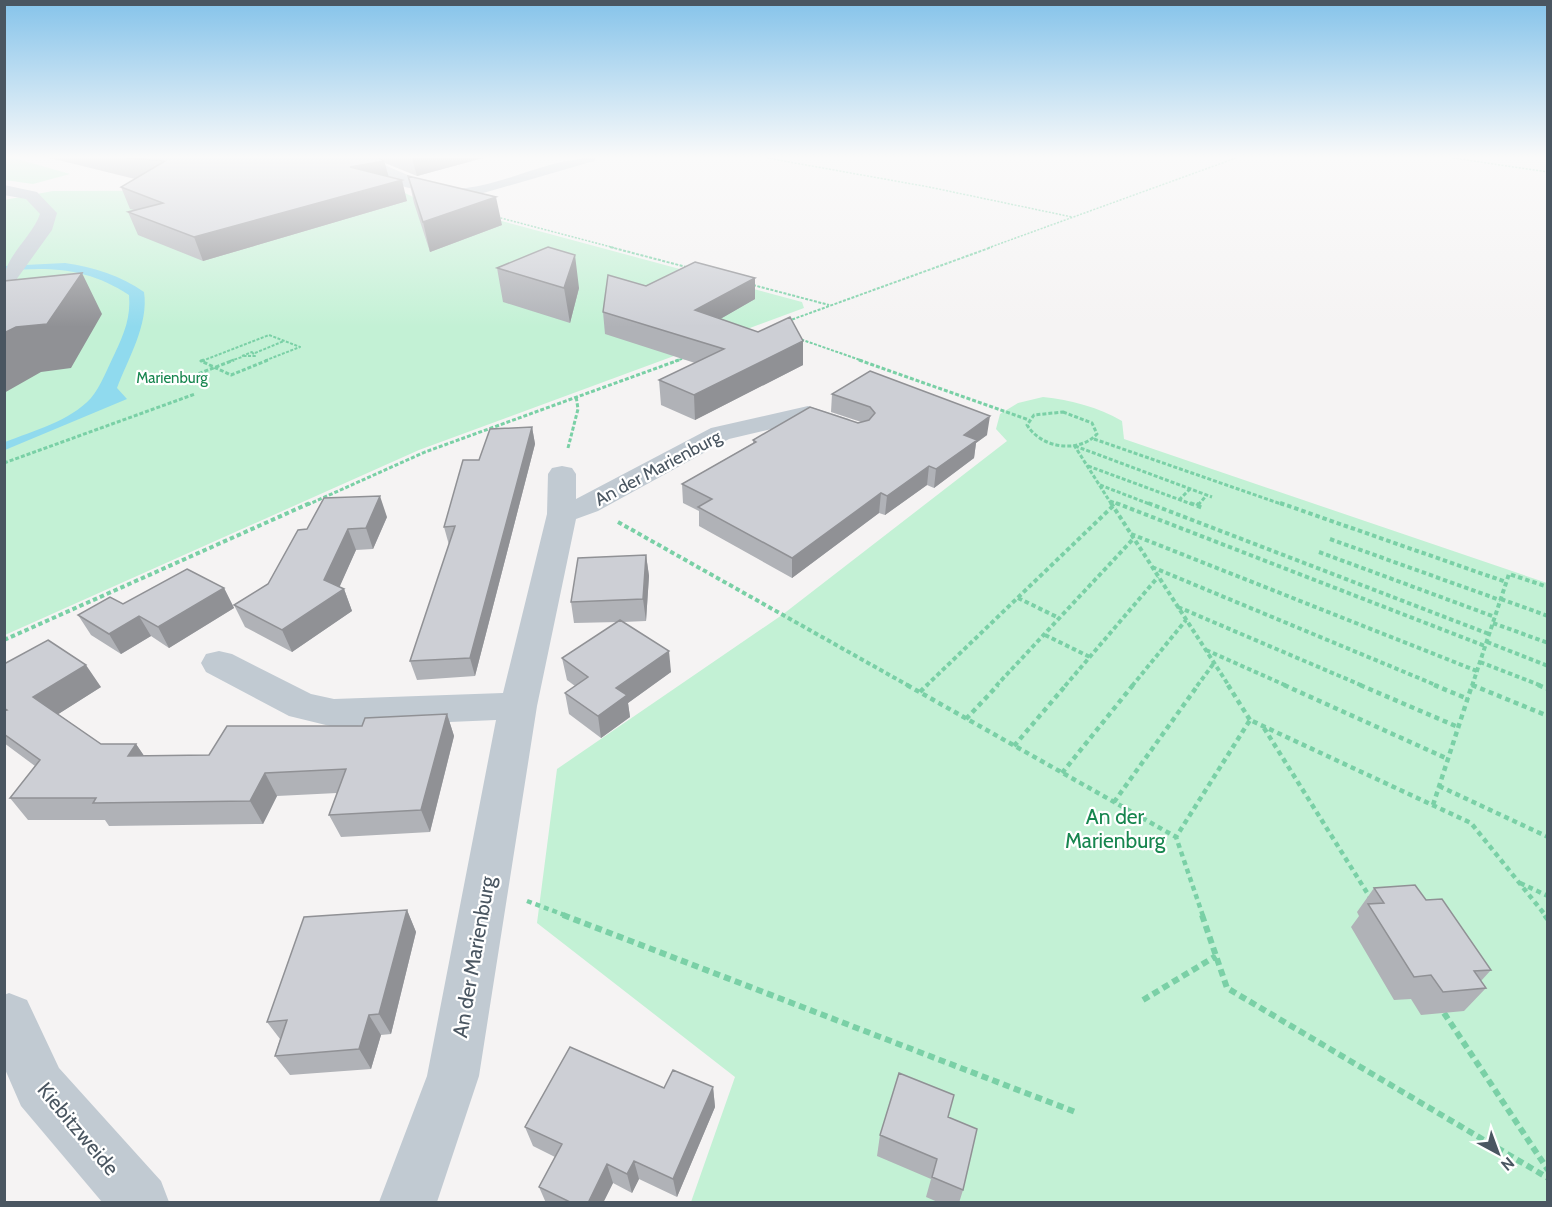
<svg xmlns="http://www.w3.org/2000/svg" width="1552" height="1207" font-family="Cabin,sans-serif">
<rect width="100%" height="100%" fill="#f5f3f3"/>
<path fill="#c3f1d5" d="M 5,158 L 14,158 L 70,174 L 33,184 L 5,180 Z
M 399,190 L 413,197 L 802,302 L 804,308 L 419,450 L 5,635 L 4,200 L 53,191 Z
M 1043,397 C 1071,400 1098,407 1122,421 L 1124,439 L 1547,583 L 1547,1202 L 691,1202 L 735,1077 L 537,923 L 557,769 L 782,615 L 1007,441 L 996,429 L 1000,414 L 1018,403 Z"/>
<path fill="#90daee" d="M 65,263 C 94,267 121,276 144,292 C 149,324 128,359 117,388 L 127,399 L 5,450 L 5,442 C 33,431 70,421 91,398 C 101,386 108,367 115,353 C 124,334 131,317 129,295 C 90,269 51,266 5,271 L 5,266 Z"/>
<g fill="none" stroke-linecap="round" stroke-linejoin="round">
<path stroke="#7ad0a6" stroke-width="1.5" stroke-dasharray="2 1.5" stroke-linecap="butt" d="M 767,158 L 929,187 L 1072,217
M 1453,158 L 1548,172
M 497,217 L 615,248
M 988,248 L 1236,158"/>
<path stroke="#7ad0a6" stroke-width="2" stroke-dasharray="3 1.5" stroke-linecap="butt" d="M 610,247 L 690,268
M 753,285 L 829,305
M 788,321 L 992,247
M 797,338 L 863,361
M 252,352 L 255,356 L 242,356 Z
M 255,353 L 284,341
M 202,361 L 269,335 L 300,347 L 264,361
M 230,361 L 242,357
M 675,361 L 685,358"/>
<path stroke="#7ad0a6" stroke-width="3" stroke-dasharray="4 2" stroke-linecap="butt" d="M 204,360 L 201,361 L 231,375 L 268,360
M 859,360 L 1029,420
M 182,380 L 234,360
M 1063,412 L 1092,423 L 1097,434 C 1078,454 1041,448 1027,425 L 1034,415 Z
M 1094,439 L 1284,505
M 1074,445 L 1112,505
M 1075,446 L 1212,497
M 568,448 L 578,409 L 576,396
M 4,463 L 195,394
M 1088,466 L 1194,505
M 1100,485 L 1152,505
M 1179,500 L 1190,489
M 1110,501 L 1120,505
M 307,505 L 425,452 L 679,360
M 1198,505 L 1207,495"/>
<path stroke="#7ad0a6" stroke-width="4" stroke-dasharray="4.5 3" stroke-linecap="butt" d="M 1111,503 L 1229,686
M 1116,503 L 1485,646
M 1148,503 L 1489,634
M 1190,503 L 1203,508
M 1280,503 L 1506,582
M 1197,506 L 1199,503
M 618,522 L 909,686
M 1131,534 L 1477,671
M 1330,539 L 1500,600
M 1319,552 L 1495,617
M 1152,567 L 1438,686
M 1018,598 L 1059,618
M 1501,599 L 1548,616
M 1178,607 L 1363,686
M 1493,623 L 1548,643
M 1045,635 L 1090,657
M 4,640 L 310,503
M 1487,642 L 1548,666
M 1206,650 L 1287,686
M 1480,662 L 1542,686
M 1472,685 L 1476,686
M 926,686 L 1113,506
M 996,686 L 1134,538
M 1065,686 L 1158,577
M 1132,686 L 1186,620
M 1197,686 L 1214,663
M 1472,686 L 1509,574 L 1548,587"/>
<path stroke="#7ad0a6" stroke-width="4.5" stroke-dasharray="5 4" stroke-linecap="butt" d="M 907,685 L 1176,837
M 1228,685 L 1250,720
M 1284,685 L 1448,759
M 1360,685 L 1458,727
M 1434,685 L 1468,699
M 1472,685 L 1548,716
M 1538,685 L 1548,689
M 920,692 L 927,685
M 966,719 L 998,685
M 1264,728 L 1371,899
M 1014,746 L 1066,685
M 1062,773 L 1133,685
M 1439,786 L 1548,837
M 1114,802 L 1198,685
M 1433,805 L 1472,685
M 1520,883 L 1548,896
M 527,901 L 567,916
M 1203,916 L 1176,837 L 1250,720 L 1471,823 L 1546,916"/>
<path stroke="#7ad0a6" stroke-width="6" stroke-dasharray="7 4.5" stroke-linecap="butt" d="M 563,915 L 1078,1113
M 1202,915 L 1227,988 L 1548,1178
M 1545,915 L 1548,919
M 1143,1000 L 1216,956
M 1444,1013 L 1548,1170"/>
<path fill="#c1cad2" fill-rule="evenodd" d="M 351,158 C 391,158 423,193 466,188 C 510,183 548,158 596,158 L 594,161 L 473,196 L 452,198 L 405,187 Z
M 4,185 L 37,192 L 57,213 L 52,230 L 16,280 L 4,281 C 4,257 32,237 40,214 L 26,199 L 4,195 Z
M 808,406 L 849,419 L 853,424 L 849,429 L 840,432 L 806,421 L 729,439 L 598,511 L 576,519 L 537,706 L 479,1076 L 437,1202 L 379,1202 L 427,1076 L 496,720 L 334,727 L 289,716 L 206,672 L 201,663 L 206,654 L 219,651 L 232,654 L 311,694 L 334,699 L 503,693 L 547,514 L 548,474 L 552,468 L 562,466 L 572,468 L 576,474 L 576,499 L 711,428 Z
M 9,993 L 27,1000 L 59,1068 L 161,1181 L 169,1202 L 102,1202 L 21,1106 L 4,1067 L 4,995 Z"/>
</g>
<path fill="#b0b2b7" d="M 50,158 L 483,158 L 417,176 L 385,163 L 388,176 L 407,201 L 203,261 L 138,235 L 128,212 L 134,210 L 130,209 L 121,187 L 135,179 Z
M 408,176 L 502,225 L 430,252 L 414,203 Z
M 497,268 L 579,288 L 570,323 L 503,302 Z
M 755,278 L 755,299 L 720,319 L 803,365 L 695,420 L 661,405 L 659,380 L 695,363 L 605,334 L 603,312 L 646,286 Z
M 832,394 L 987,435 L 976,443 L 974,458 L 934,488 L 927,485 L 885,515 L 879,513 L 792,578 L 699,526 L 699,511 L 683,503 L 682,484 L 753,443 L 753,440 L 861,422 L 831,412 Z
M 532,427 L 535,444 L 475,676 L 417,680 L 410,661 L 449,545 L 444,527 L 479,460 Z
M 387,517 L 373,549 L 356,550 L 339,587 L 344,589 L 352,611 L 292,652 L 245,627 L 234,605 L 268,584 L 307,529 Z
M 646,555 L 649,576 L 646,621 L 623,622 L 671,672 L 628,703 L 630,717 L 601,738 L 569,714 L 565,693 L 575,686 L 567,680 L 562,658 L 618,622 L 574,623 L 571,602 Z
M 224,588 L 234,608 L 169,648 L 151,636 L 121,654 L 91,635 L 78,615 L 123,604 Z
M 4,664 L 101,687 L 58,714 L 101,744 L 136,744 L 144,756 L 209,755 L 362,726 L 447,714 L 454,736 L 430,832 L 341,837 L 329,815 L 337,793 L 277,796 L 263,824 L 109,826 L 105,820 L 28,820 L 10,798 L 35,766 L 4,743 Z
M 1374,888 L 1426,900 L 1491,970 L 1481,981 L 1486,988 L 1464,1011 L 1421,1015 L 1411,999 L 1394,1000 L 1351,927 L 1359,916 L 1357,912 Z
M 407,910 L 416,932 L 391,1034 L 381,1035 L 371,1069 L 290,1075 L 275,1056 L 280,1039 L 267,1022 Z
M 713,1087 L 715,1107 L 677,1197 L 639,1179 L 632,1193 L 613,1183 L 603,1203 L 546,1203 L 539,1187 L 555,1157 L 533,1146 L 525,1127 L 664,1088 Z
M 948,1117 L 963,1190 L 959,1203 L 940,1203 L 926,1197 L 931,1179 L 877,1156 L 880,1135 Z"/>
<path fill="#909195" d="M 412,158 L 483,158 L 417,176 Z
M 384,161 L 390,181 L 350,167 Z
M 402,180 L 407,201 L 203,261 L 194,237 Z
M 496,197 L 502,225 L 430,252 L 423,222 Z
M 575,255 L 579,288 L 570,323 L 564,288 Z
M 82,273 L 102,314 L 71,368 L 41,372 L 4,393 L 4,333 Z
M 755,278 L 755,299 L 696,333 L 695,310 Z
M 803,341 L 803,365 L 695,420 L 694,395 Z
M 990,416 L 987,435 L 976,443 L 974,458 L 934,488 L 936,469 L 964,435 Z
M 532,427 L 535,444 L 475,676 L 470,658 Z
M 929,466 L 927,485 L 885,515 L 887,496 Z
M 881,493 L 879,513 L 792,578 L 792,558 Z
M 380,496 L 387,517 L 373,549 L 366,528 Z
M 348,529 L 356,550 L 336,595 L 344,589 L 352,611 L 292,652 L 282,630 L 324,580 Z
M 646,555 L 649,576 L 646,621 L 643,599 Z
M 224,588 L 234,608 L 169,648 L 158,627 Z
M 139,616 L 151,636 L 121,654 L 109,634 Z
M 669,651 L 671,672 L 628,703 L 630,717 L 601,738 L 598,716 L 616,688 Z
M 86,665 L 101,687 L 49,720 L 33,697 Z
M 447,714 L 454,736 L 430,832 L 421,810 Z
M 136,744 L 151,766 L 128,756 Z
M 265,773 L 277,796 L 263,824 L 250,801 Z
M 407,910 L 416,932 L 391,1034 L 379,1014 Z
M 369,1015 L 381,1035 L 371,1069 L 359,1049 Z
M 713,1087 L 715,1107 L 677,1197 L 673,1179 Z
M 634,1161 L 639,1179 L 632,1193 L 627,1174 Z
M 607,1164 L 613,1183 L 603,1203 L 588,1203 Z"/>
<path fill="#cdcfd5" stroke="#909195" stroke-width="1.5" d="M 125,158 L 379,158 L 384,161 L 350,167 L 402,180 L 194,237 L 128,212 L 163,203 L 121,187 L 165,161 Z
M 408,176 L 496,197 L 423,222 Z
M 548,247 L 575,255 L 564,288 L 497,268 Z
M 695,262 L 755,278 L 695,310 L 758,332 L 790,317 L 803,341 L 694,395 L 659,380 L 724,349 L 603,312 L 608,275 L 646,286 Z
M 82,273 L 47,324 L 16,327 L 4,333 L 4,281 Z
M 870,371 L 990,416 L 964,435 L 977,440 L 936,469 L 929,466 L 887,496 L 881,493 L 792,558 L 698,507 L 712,499 L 682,484 L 756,442 L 753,440 L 810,407 L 858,423 L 869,420 L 875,413 L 870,407 L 832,394 Z
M 532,427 L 470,658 L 410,661 L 455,526 L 444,527 L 463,460 L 479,460 L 490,429 Z
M 380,496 L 366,528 L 348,529 L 324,580 L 344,589 L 282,630 L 234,605 L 268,584 L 298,530 L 307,529 L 324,498 Z
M 646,555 L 643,599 L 571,602 L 578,558 Z
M 187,569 L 224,588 L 158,627 L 139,616 L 109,634 L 78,615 L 110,597 L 123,604 Z
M 620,620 L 669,651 L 616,688 L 627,695 L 598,716 L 565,693 L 588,677 L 562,658 Z
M 48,640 L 86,665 L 33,697 L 101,744 L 136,744 L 128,756 L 209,755 L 227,726 L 362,726 L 365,718 L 447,714 L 421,810 L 329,815 L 346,769 L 265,773 L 250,801 L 93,803 L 96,798 L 10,798 L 40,760 L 4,734 L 4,711 L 7,710 L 4,708 L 4,664 Z
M 1415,885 L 1426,900 L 1442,899 L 1491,970 L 1474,971 L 1486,988 L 1443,992 L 1431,975 L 1414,977 L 1368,904 L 1384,903 L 1374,888 Z
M 407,910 L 379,1014 L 369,1015 L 359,1049 L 275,1056 L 287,1020 L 267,1022 L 304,917 Z
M 570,1047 L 664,1088 L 673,1070 L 713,1087 L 673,1179 L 634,1161 L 627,1174 L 607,1164 L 588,1203 L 572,1203 L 539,1187 L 562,1144 L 525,1127 Z
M 899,1073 L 954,1095 L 948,1117 L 977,1129 L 963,1190 L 932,1177 L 937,1159 L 880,1135 Z"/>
<linearGradient id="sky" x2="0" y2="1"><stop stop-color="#85c3ea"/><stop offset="0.48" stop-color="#fafafa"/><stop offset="1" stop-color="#fafafa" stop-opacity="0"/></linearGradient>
<rect width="1552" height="327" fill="url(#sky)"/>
<g text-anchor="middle" stroke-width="4.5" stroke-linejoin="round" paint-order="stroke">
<g font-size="15" fill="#17864f" stroke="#fff">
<text x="172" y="383">Marienburg</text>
</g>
<g font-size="18" fill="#4a5661" stroke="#fff">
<text transform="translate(658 468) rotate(-28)" y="6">An der Marienburg</text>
</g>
<g font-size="21" fill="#17864f" stroke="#fff">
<text x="1115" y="824">An der<tspan x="1115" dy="24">Marienburg</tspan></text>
</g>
<g font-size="21" fill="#4a5661" stroke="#fff">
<text transform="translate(474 957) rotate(-80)" y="7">An der Marienburg</text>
<text transform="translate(78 1129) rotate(50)" y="7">Kiebitzweide</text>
</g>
</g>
<rect width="1552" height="1207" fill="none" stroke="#4a5661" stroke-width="12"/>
<g transform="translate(1498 1153) rotate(139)" stroke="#ffffff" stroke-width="4.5" paint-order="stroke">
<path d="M0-4.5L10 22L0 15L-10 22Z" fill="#4a5661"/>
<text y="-9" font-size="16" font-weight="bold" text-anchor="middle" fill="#4a5661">N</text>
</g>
</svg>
